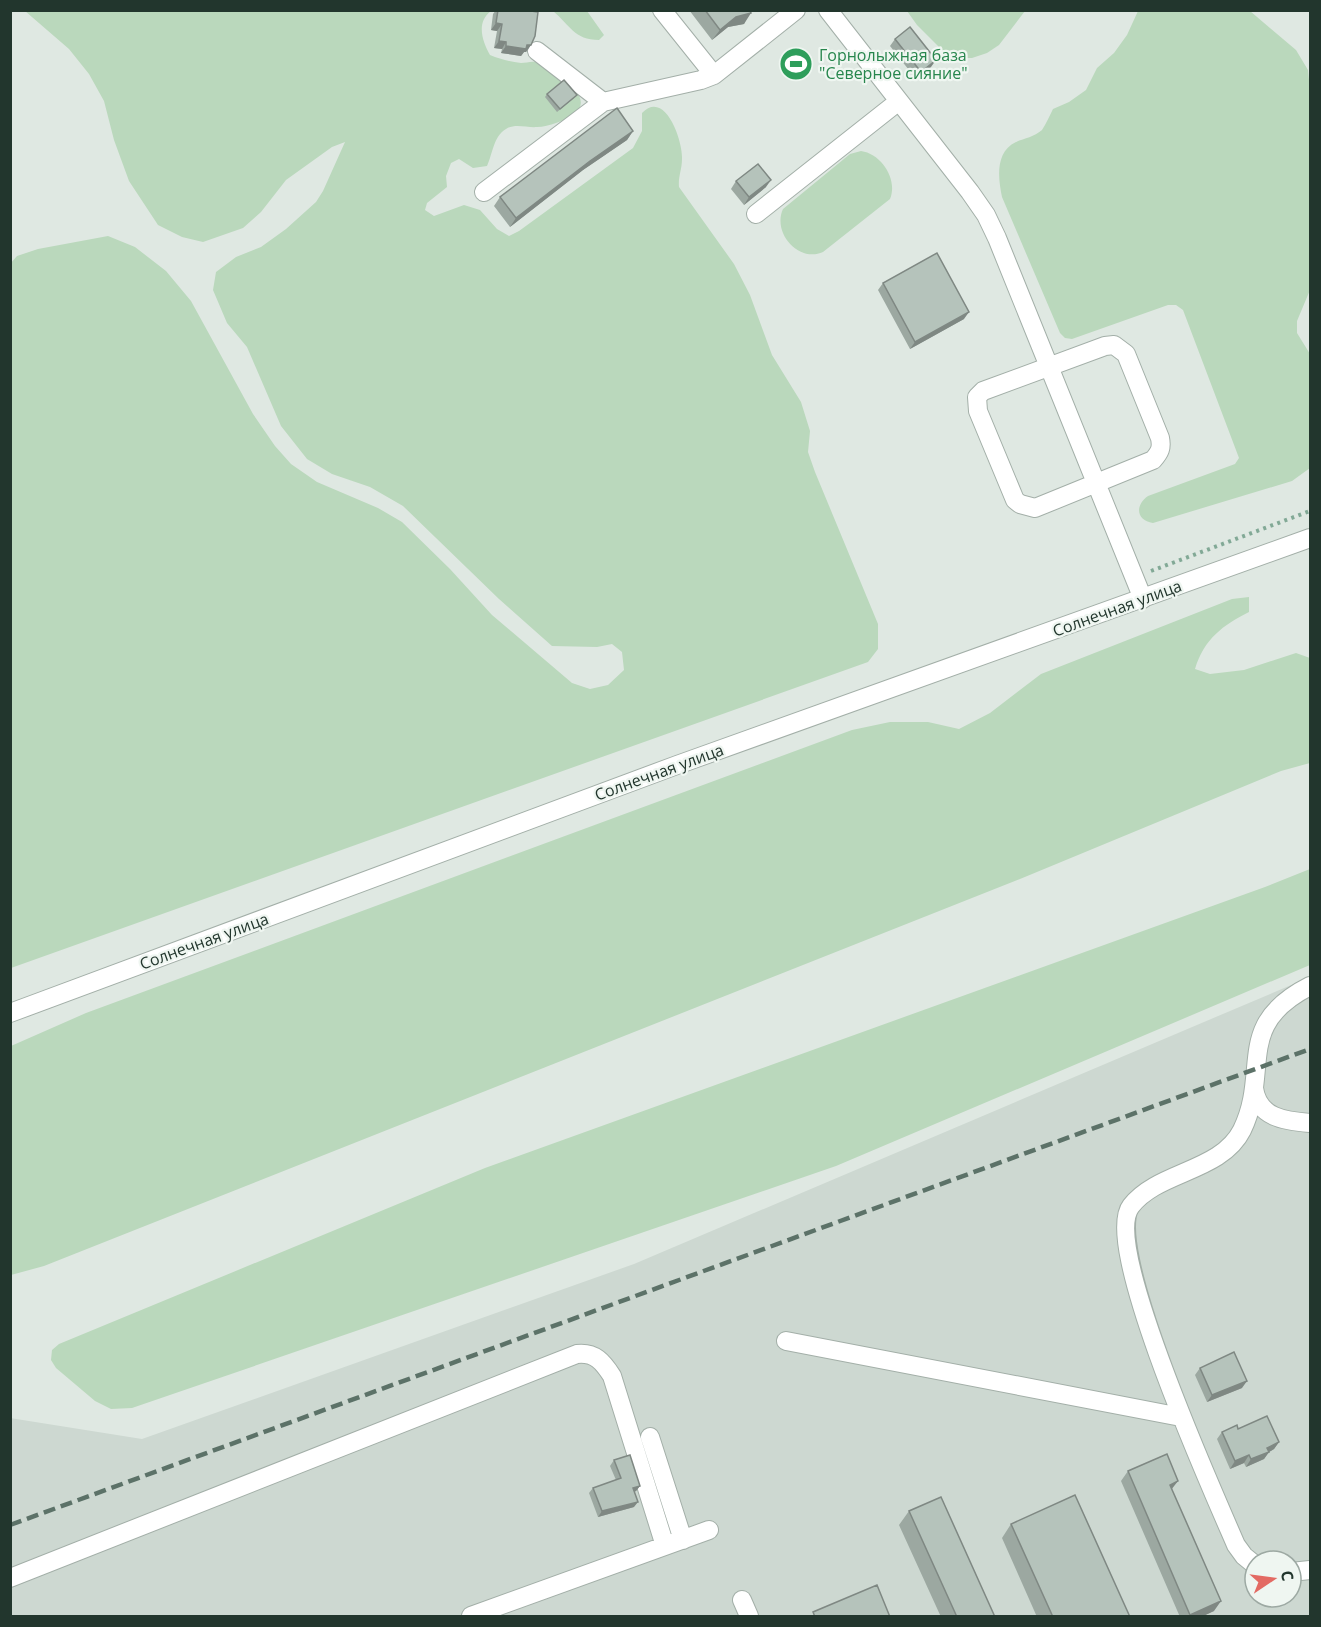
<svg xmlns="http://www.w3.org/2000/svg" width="1321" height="1627" font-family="'Open Sans',sans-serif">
<rect width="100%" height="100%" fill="#dfe8e2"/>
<path fill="#cdd8d1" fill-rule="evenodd" d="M 1310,977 L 1310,1616 L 11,1616 L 10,1418 L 142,1439 L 634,1264 ZM 1255,1561 L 1291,1561 L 1291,1597 L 1255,1597 Z"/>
<path fill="#bad8bc" d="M 25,11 L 491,11 C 476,22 482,41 490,55 C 500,59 510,62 521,63 C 526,63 531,61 535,62 C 542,64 549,71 555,74 C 583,91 595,110 556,123 C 550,125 543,127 537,127 C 527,128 515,123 506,129 C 493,137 493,153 487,166 L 473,168 L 459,159 L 451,163 L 446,176 L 447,187 L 427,203 L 425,210 L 434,216 L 464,205 L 480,210 L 497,229 L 509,236 L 519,231 L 633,148 L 642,131 L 642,113 C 665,89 683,141 682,159 C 682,169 678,177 679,187 L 734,264 L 750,295 L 772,355 L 801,402 L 810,431 L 808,452 L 815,472 L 878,624 L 878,649 L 868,662 L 11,968 L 10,264 L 17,256 L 38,249 L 108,236 L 135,247 L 166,271 L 191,301 L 253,414 L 275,446 L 291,464 L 317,482 L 378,508 L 402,522 L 450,569 L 492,615 L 572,683 L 590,689 L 608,685 L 624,670 L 622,652 L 612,644 L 597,647 L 552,646 L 499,599 L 403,506 L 370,487 L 332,474 L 307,459 L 281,426 L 247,347 L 227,323 L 213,290 L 216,272 L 236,257 L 261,247 L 286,229 L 316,202 L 323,191 L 345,142 L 332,147 L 286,180 L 261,212 L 243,228 L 203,242 L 182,237 L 158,225 L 129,181 L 114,140 L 104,101 L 89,74 L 69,49 Z
M 553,11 L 587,11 L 604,35 L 599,40 C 574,40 570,25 553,11 Z
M 907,11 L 1025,11 L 999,45 L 987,53 L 972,58 L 956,58 L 944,52 L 917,25 Z
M 1138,11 L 1250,11 L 1296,50 L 1308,70 L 1310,89 L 1310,290 L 1297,321 L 1297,333 L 1310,354 L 1310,468 L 1292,481 L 1153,523 C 1137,521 1134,506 1148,496 L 1235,464 L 1239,458 L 1183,310 L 1176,305 L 1168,305 L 1072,339 L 1065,338 L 1060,333 L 1002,197 C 998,178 995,152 1016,142 C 1025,138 1034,137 1042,130 C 1046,124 1050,115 1053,109 L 1069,102 L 1086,90 L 1097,68 L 1114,53 L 1127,35 Z
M 861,151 C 882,154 898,180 890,199 L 823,252 C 799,263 772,233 783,209 L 850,154 Z
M 1249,597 L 1249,612 C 1223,625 1204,639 1195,669 L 1210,674 L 1244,670 L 1296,653 L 1310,658 L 1310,763 L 1281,771 L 1020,879 L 44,1266 L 11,1275 L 11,1046 L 86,1013 L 852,730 L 890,722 L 928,722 L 959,729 L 990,713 L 1041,674 L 1232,599 Z
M 1310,869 L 1310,965 L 836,1166 L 132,1408 L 111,1409 L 95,1401 L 56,1368 L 51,1360 L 52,1350 L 59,1344 L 485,1168 L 1265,887 Z"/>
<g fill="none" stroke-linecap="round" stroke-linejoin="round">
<defs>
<path id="minor" d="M 662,10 L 714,75
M 828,10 L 970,192 L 986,215 L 997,238 L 1143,599
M 537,51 L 603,102
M 484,192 L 603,102 L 701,80 L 714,75 L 796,10
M 756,214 L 899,101
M 1114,345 L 1126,354 L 1160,438 C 1162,448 1160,452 1153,460 L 1035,508 L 1020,504 L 1015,500 L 978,411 L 977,397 L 983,391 L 1105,346 Z
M 10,1013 L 677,765 L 1310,538
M 1254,1088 C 1258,1118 1285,1121 1310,1123
M 786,1341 L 1181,1417
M 650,1437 L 683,1540
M 1255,1565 L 1244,1556 L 1236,1545 C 1215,1496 1101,1244 1131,1206 C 1158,1171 1221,1172 1242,1130 C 1271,1070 1233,1025 1310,986
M 1291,1572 L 1310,1570
M 10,1578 L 577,1354 C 595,1352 603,1362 612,1376 L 665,1546
M 742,1600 L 749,1616
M 471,1616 L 709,1530"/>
</defs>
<use href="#minor" stroke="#a3afa8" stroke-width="20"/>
<path stroke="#82a996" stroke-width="4" stroke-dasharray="3 4.5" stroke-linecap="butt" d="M 1151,571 L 1310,511"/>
<use href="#minor" stroke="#fff" stroke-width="18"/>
<path stroke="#5c7268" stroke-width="4.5" stroke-dasharray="12 6" stroke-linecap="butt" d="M 10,1525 L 1310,1049"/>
</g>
<path fill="#9ca8a1" d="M 496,10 L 524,10 L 531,45 L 526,52 L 524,52 L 521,56 L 501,53 L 502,49 L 494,48 L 497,31 L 491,30 L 493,14 Z
M 689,10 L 750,10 L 744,24 L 728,27 L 712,40 Z
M 895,39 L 931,67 L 916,79 L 890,46 Z
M 547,94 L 577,95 L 574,98 L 557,112 L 545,97 Z
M 633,131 L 627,140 L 583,170 L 510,227 L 494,206 L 500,197 Z
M 736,181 L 766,187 L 744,205 L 731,189 Z
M 883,283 L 964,319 L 910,349 L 878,290 Z
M 1200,1368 L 1242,1388 L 1207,1402 L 1195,1375 Z
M 1238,1429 L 1279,1442 L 1274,1449 L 1269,1452 L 1264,1459 L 1246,1467 L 1244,1463 L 1230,1469 L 1217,1439 L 1222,1432 Z
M 614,1460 L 640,1486 L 636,1491 L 634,1492 L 634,1507 L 598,1517 L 589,1493 L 593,1488 L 616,1480 L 610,1466 Z
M 1128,1471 L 1172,1490 L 1214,1611 L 1201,1617 L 1180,1617 L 1121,1481 Z
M 909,1511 L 995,1617 L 941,1617 L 899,1525 Z
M 1011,1524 L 1130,1617 L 1037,1617 L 1002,1538 Z"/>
<path fill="#7f8883" d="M 751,13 L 744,24 L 728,27 L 712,40 L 720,30 L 736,17 Z
M 496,23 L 502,24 L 497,31 L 491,30 Z
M 499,41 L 506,42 L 502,49 L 494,48 Z
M 527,45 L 531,45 L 526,52 L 524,52 L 521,56 L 501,53 L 506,46 Z
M 936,60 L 931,67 L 916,79 L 921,72 Z
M 633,131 L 627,140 L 583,170 L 510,227 L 516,218 L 590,161 Z
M 771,180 L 766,187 L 744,205 L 749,197 Z
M 969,312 L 964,319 L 910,349 L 915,342 Z
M 1247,1381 L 1242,1388 L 1207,1402 L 1212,1395 Z
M 1279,1442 L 1274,1449 L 1269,1452 L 1264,1459 L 1246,1467 L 1251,1459 L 1267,1448 Z
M 1249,1455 L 1244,1463 L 1230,1469 L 1235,1461 Z
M 1178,1481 L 1171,1490 L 1170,1485 Z
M 640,1486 L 636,1491 L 629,1494 L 633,1488 Z
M 638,1502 L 634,1507 L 598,1517 L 602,1511 Z
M 1221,1601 L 1214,1611 L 1201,1617 L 1189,1617 L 1190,1615 Z"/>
<path fill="#b5c3bb" stroke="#7f8883" stroke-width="1.5" d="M 498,10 L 524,10 L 538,12 L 535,36 L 531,45 L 527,45 L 526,49 L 506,46 L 506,42 L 499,41 L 502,24 L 496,23 Z
M 705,10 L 750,10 L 751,13 L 736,17 L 720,30 Z
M 910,27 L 936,60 L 921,72 L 895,39 Z
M 564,80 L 577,95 L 560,109 L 547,94 Z
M 617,108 L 633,131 L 590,161 L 516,218 L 500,197 Z
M 758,164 L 771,180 L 749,197 L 736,181 Z
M 937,253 L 969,312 L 915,342 L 883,283 Z
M 1234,1352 L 1247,1381 L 1212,1395 L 1200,1368 Z
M 1267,1416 L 1279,1442 L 1267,1448 L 1269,1452 L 1251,1459 L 1249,1455 L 1235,1461 L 1222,1432 L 1237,1425 L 1238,1429 Z
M 1167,1454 L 1178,1481 L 1170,1485 L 1221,1601 L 1190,1615 L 1128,1471 Z
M 630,1455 L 640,1486 L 633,1488 L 638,1502 L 602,1511 L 593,1488 L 621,1478 L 614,1460 Z
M 1075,1495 L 1130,1617 L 1053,1617 L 1011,1524 Z
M 941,1497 L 995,1617 L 957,1617 L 909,1511 Z
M 877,1585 L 890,1617 L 815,1617 L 813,1612 Z"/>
<defs>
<symbol id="stadium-disc" viewBox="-11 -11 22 22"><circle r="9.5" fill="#2e9e5b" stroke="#eff6f1"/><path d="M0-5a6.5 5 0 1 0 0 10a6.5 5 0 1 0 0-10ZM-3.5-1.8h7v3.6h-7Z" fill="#fff"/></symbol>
</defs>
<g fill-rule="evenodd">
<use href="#stadium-disc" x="777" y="45" width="38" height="38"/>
</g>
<g text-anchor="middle" stroke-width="4.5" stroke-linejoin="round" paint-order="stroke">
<g font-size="16" fill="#27864d" stroke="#eff6f1" text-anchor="start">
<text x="819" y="61">Горнолыжная база<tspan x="819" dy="18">"Северное сияние"</tspan></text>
</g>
<g font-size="16" fill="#22362d" stroke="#eff6f1">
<text transform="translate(1117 608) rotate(-20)" y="6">Солнечная улица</text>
<text transform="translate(659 772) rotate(-20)" y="6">Солнечная улица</text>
<text transform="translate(204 941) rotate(-20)" y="6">Солнечная улица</text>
</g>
</g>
<rect width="1321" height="1627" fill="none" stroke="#22362d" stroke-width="24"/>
<g transform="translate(1273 1579) rotate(77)"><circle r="28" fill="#eff6f1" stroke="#9da9a3" stroke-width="1.5"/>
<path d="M0-4.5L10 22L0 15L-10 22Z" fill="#e36a63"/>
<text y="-9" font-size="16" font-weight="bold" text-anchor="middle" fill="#22362d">С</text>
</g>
</svg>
